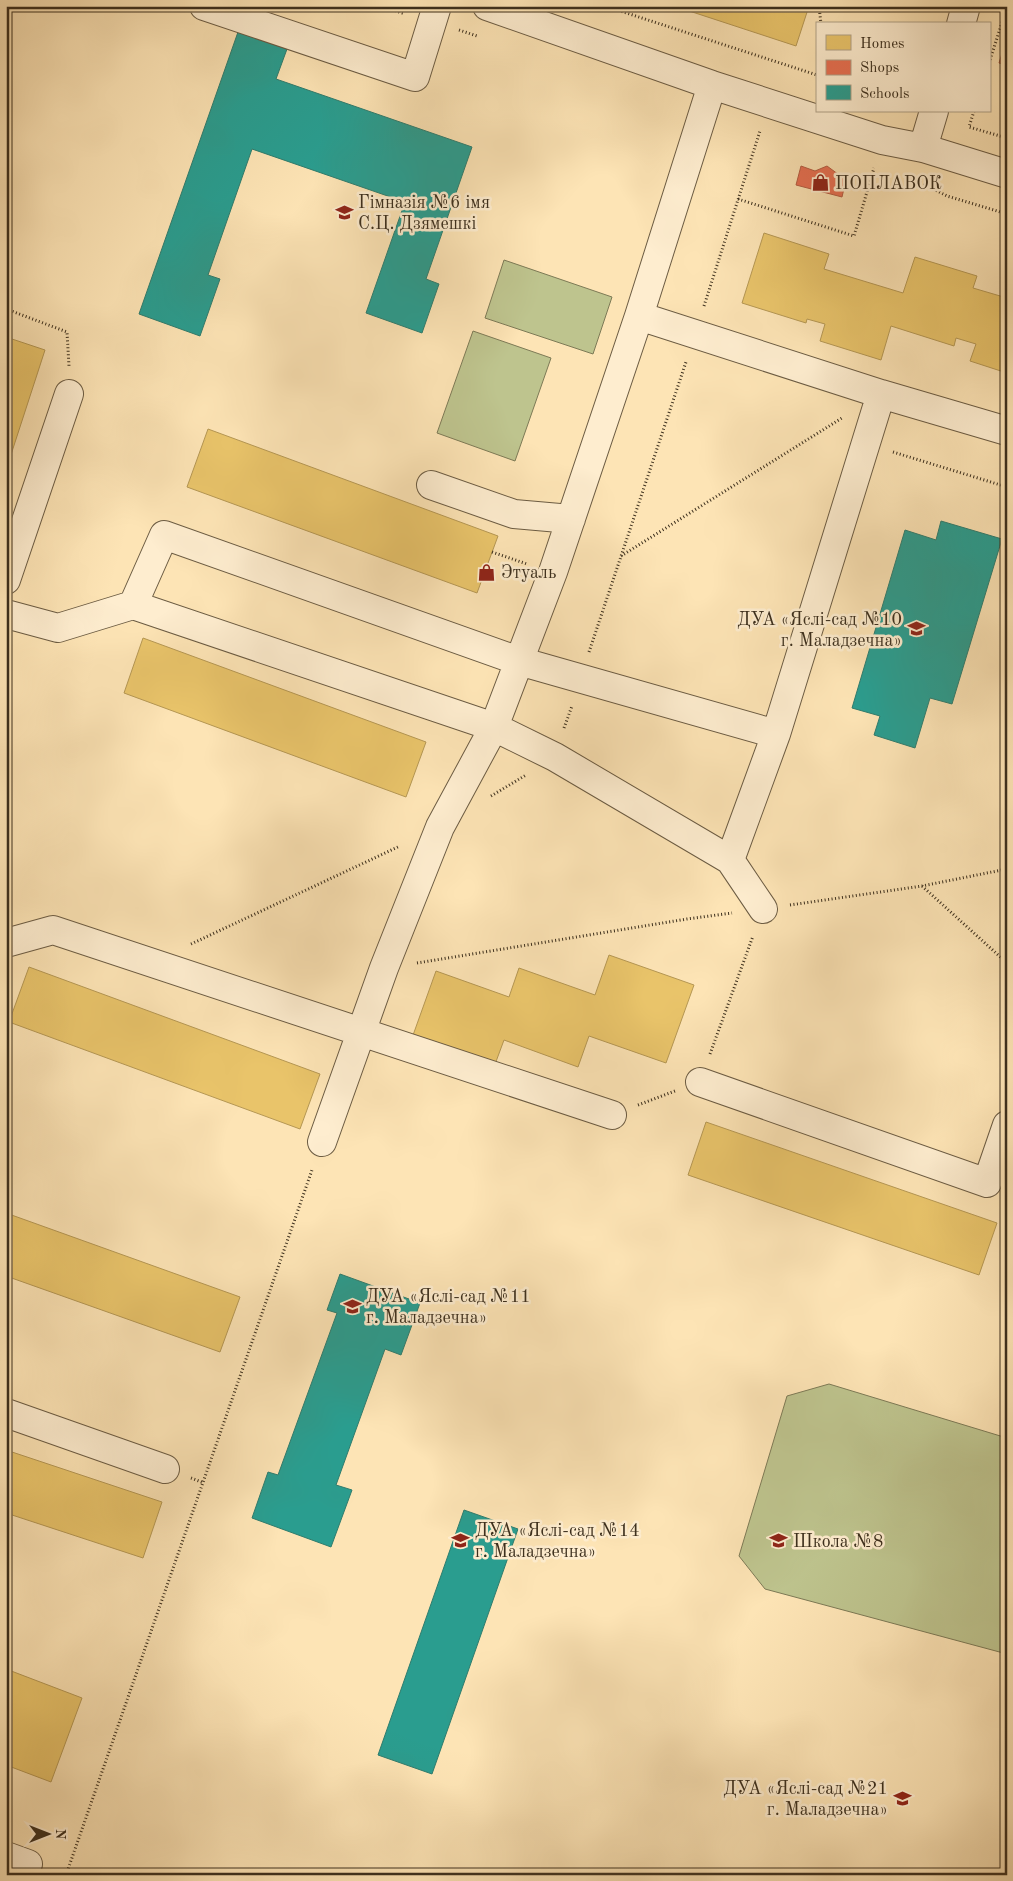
<svg xmlns="http://www.w3.org/2000/svg" width="1013" height="1881" font-family="'Old Standard TT',serif">
<rect width="100%" height="100%" fill="#fde4b5"/>
<filter id="stains"><feTurbulence type="fractalNoise" baseFrequency=".004" numOctaves="4"/><feColorMatrix values="0 0 0 0 .2 0 0 0 0 .09 0 0 0 0 .02 0 0 0 .5 -.17"/></filter>
<radialGradient id="worn" r=".72"><stop offset=".6" stop-color="#630" stop-opacity="0"/><stop offset="1" stop-color="#630" stop-opacity=".3"/></radialGradient>
<path fill="#bec48e" stroke="#7d7a56" d="M 504,260 L 612,297 L 593,354 L 485,318 Z
M 473,331 L 551,358 L 515,461 L 437,433 Z
M 829,1384 L 1007,1438 L 1007,1654 L 765,1589 L 739,1556 L 787,1396 Z"/>
<path fill="#e9c46a" stroke="#b59753" d="M 674,6 L 809,6 L 796,46 Z
M 764,233 L 829,254 L 824,269 L 903,293 L 915,257 L 977,276 L 973,288 L 1007,298 L 1007,373 L 970,361 L 976,344 L 956,338 L 954,346 L 891,326 L 881,360 L 820,341 L 825,324 L 807,319 L 806,323 L 742,303 Z
M 6,337 L 45,350 L 6,470 Z
M 208,429 L 498,536 L 477,593 L 187,487 Z
M 143,638 L 426,742 L 406,797 L 124,693 Z
M 609,955 L 694,985 L 666,1063 L 589,1036 L 578,1067 L 504,1040 L 494,1067 L 412,1038 L 436,971 L 509,997 L 519,968 L 595,995 Z
M 29,967 L 320,1074 L 300,1129 L 9,1022 Z
M 706,1122 L 997,1223 L 979,1275 L 688,1175 Z
M 6,1213 L 240,1297 L 220,1352 L 6,1276 Z
M 6,1450 L 162,1502 L 143,1558 L 6,1513 Z
M 6,1669 L 82,1698 L 51,1782 L 6,1765 Z"/>
<path fill="#e76f51" stroke="#b45c41" d="M 1007,37 L 1007,65 L 999,63 Z
M 801,166 L 815,171 L 827,166 L 846,180 L 842,197 L 796,185 Z"/>
<path fill="#2a9d8f" stroke="#2f7c6d" d="M 238,32 L 287,49 L 276,79 L 472,147 L 426,279 L 439,284 L 422,333 L 366,313 L 405,202 L 252,149 L 208,275 L 220,279 L 200,336 L 139,314 Z
M 941,521 L 1002,539 L 952,704 L 930,698 L 915,748 L 874,735 L 880,716 L 852,708 L 905,530 L 936,540 Z
M 340,1274 L 420,1303 L 401,1355 L 385,1349 L 336,1485 L 352,1490 L 331,1547 L 252,1518 L 268,1472 L 278,1475 L 337,1313 L 327,1310 Z
M 464,1510 L 518,1529 L 432,1774 L 378,1755 Z"/>
<g fill="none" stroke-linecap="round" stroke-linejoin="round">
<defs>
<path id="minor" d="M 204,6 L 415,77 L 437,6
M 487,6 L 712,85 L 882,140 L 923,148 L 1007,174
M 961,24 L 966,6
M 923,148 L 934,111
M 639,316 L 881,394 L 1007,431
M 431,485 L 514,514 L 571,519
M 6,580 L 69,394
M 6,614 L 58,628 L 133,605
M 730,860 L 776,734 L 881,394
M 763,909 L 730,860 L 555,757 L 494,727 L 133,605 L 164,535 L 519,661 L 776,734
M 6,943 L 53,930 L 612,1115
M 700,1082 L 987,1183 L 1007,1125
M 322,1142 L 384,968 L 440,827 L 494,727 L 553,572 L 639,316 L 712,85
M 6,1413 L 165,1469
M 6,1856 L 28,1864"/>
</defs>
<use href="#minor" stroke="#6c5c43" stroke-width="30"/>
<path stroke="#3c2f1d" stroke-width="3" stroke-dasharray="1 2.5" stroke-linecap="butt" d="M 382,6 L 405,14
M 605,6 L 817,75
M 819,6 L 821,24
M 459,30 L 477,36
M 989,63 L 1007,7
M 974,111 L 969,127 L 1007,138
M 908,176 L 947,196 L 1007,214
M 738,199 L 854,236 L 874,168
M 704,306 L 760,131
M 6,309 L 67,332 L 69,366
M 893,452 L 1007,487
M 492,552 L 527,564
M 621,556 L 842,418
M 589,652 L 686,362
M 564,728 L 572,706
M 491,796 L 526,775
M 922,886 L 1007,963
M 790,905 L 922,886 L 1007,869
M 191,944 L 400,846
M 417,963 L 687,919 L 732,913
M 710,1054 L 753,936
M 638,1105 L 675,1091
M 191,1478 L 204,1483
M 66,1875 L 312,1170"/>
<use href="#minor" stroke="#feedcf" stroke-width="28"/>
</g>
<defs>
<symbol id="shop-bare" viewBox="-9 -9 18 18"><path d="M-5-2.5h2.3a2.7 3.5 0 0 1 5.4 0H5L5.5 6h-11ZM-1.5-2.5h3a1.5 2.3 0 0 0-3 0Z" fill="#8f2418" stroke="#feedcf" stroke-width="2.5" paint-order="stroke"/></symbol>
<symbol id="school-bare" viewBox="-9 -9 18 18"><path d="M0-5L7-2L0 1L-7-2ZM-4 1L0 2.5L4 1V4Q0 6-4 4Z" fill="#8f2418" stroke="#feedcf" stroke-width="2.5" paint-order="stroke"/></symbol>
</defs>
<g fill-rule="evenodd">
<use href="#shop-bare" x="808" y="170" width="25" height="25"/>
<use href="#school-bare" x="332" y="200" width="25" height="25"/>
<use href="#shop-bare" x="474" y="560" width="25" height="25"/>
<use href="#school-bare" x="904" y="616" width="25" height="25"/>
<use href="#school-bare" x="340" y="1294" width="25" height="25"/>
<use href="#school-bare" x="448" y="1528" width="25" height="25"/>
<use href="#school-bare" x="766" y="1528" width="25" height="25"/>
<use href="#school-bare" x="890" y="1786" width="25" height="25"/>
</g>
<g text-anchor="middle" stroke-width="5" stroke-linejoin="round" paint-order="stroke">
<g font-size="18" fill="#3c2f1d" stroke="#feedcf" text-anchor="start">
<text x="835" y="189">ПОПЛАВОК</text>
<text x="358" y="208">Гімназія №6 iмя<tspan x="358" dy="21">С.Ц. Дзямешкi</tspan></text>
<text x="501" y="578">Этуаль</text>
<text x="902" y="625" text-anchor="end">ДУА «Яслі-сад №10<tspan x="902" dy="21">г. Маладзечна»</tspan></text>
<text x="366" y="1302">ДУА «Яслі-сад №11<tspan x="366" dy="21">г. Маладзечна»</tspan></text>
<text x="475" y="1536">ДУА «Яслі-сад №14<tspan x="475" dy="21">г. Маладзечна»</tspan></text>
<text x="793" y="1547">Школа №8</text>
<text x="888" y="1794" text-anchor="end">ДУА «Яслі-сад №21<tspan x="888" dy="21">г. Маладзечна»</tspan></text>
</g>
</g>
<rect width="1013" height="1881" fill="none" stroke="#fde4b5" stroke-width="25"/>
<rect x="8" y="8" width="998" height="1866" fill="none" stroke="#3c2f1d" stroke-width="2.5"/>
<rect x="12" y="12" width="988" height="1856" fill="none" stroke="#3c2f1d"/>
<rect x="816" y="22" width="175" height="90" fill="#feedcf" stroke="#b0a188"/>
<rect x="826" y="35" width="25" height="15" fill="#e9c46a" stroke="#b0a188"/>
<text x="860" y="48" font-size="15" fill="#3c2f1d">Homes</text>
<rect x="826" y="60" width="25" height="15" fill="#e76f51" stroke="#b0a188"/>
<text x="860" y="72" font-size="15" fill="#3c2f1d">Shops</text>
<rect x="826" y="85" width="25" height="15" fill="#2a9d8f" stroke="#b0a188"/>
<text x="860" y="98" font-size="15" fill="#3c2f1d">Schools</text>
<g transform="translate(48 1834) rotate(90)" stroke="#feedcf" stroke-width="4" paint-order="stroke">
<path d="M0-4L9 19L0 12L-9 19Z" fill="#3c2f1d"/>
<text y="-8" font-size="14" font-weight="bold" text-anchor="middle" fill="#3c2f1d">N</text>
</g>
<rect width="100%" height="100%" filter="url(#stains)"/>
<rect width="100%" height="100%" fill="url(#worn)"/>
</svg>
